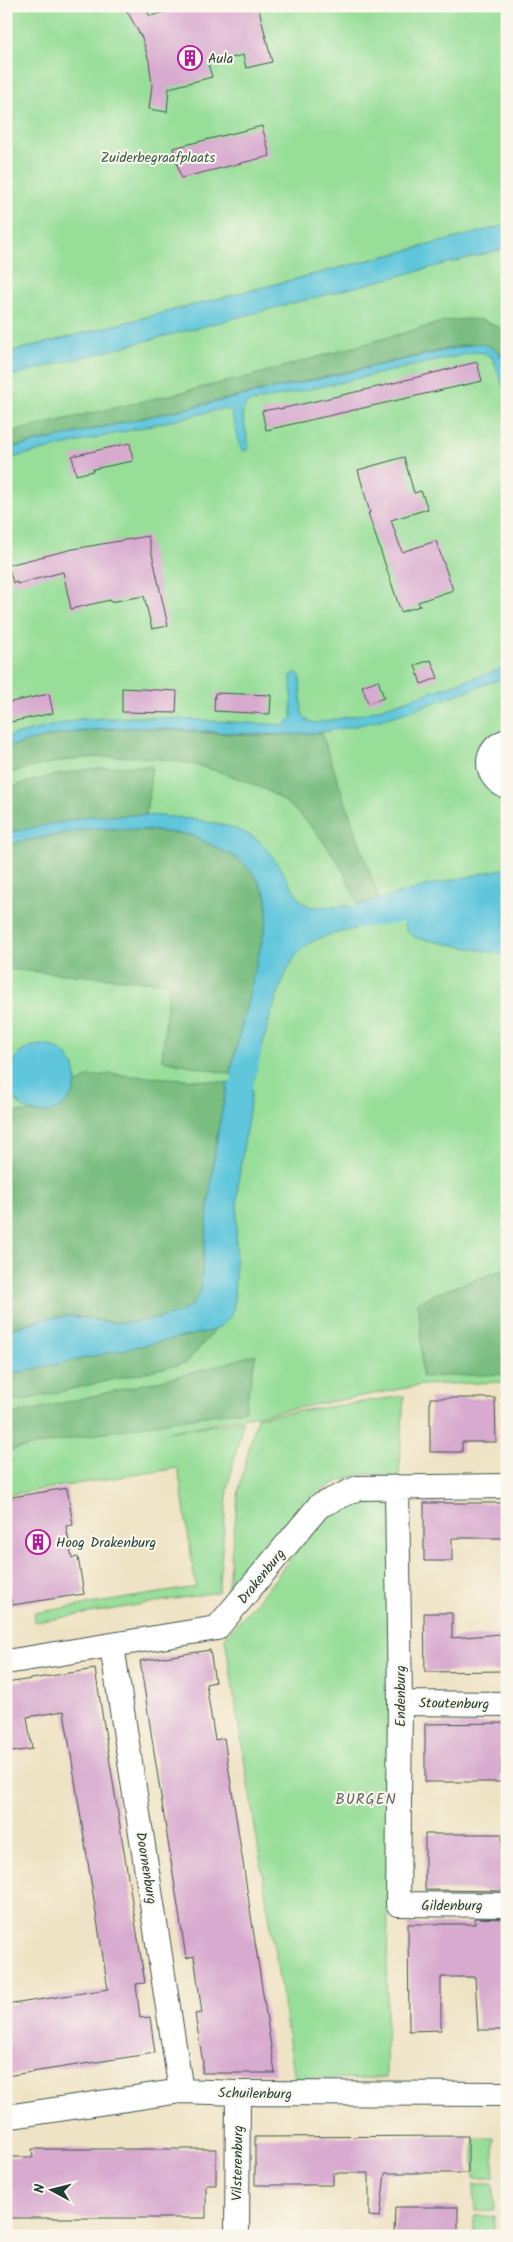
<svg xmlns="http://www.w3.org/2000/svg" width="513" height="2242" font-family="Kalam,sans-serif">
<rect width="100%" height="100%" fill="#fbf7ec"/>
<filter id="ink" filterUnits="userSpaceOnUse"><feTurbulence type="fractalNoise" baseFrequency=".02" numOctaves="2"/><feDisplacementMap in="SourceGraphic" scale="10" xChannelSelector="R" yChannelSelector="G"/><feConvolveMatrix kernelMatrix="1 2 1 2 8 2 1 2 1" color-interpolation-filters="sRGB"/></filter>
<filter id="wash" filterUnits="userSpaceOnUse"><feTurbulence type="fractalNoise" baseFrequency=".0096" numOctaves="4" result="noise"/><feDisplacementMap in="SourceGraphic" scale="20" xChannelSelector="R" yChannelSelector="G"/><feGaussianBlur stdDeviation="1.12" result="paint"/><feColorMatrix in="noise" values="0 0 0 0 0 0 0 0 0 0 0 0 0 0 0 0 0 1.4 0 .05"/><feComposite in="paint" operator="in"/></filter>
<g filter="url(#wash)">
<rect width="100%" height="100%" fill="#efe3c5"/>
<path fill="#97de99" stroke="#5b8e66" d="M 6,6 L 507,6 L 507,225 L 6,353 Z
M 507,236 L 507,1382 L 422,1385 L 167,1432 L 243,1421 L 228,1486 L 218,1592 L 35,1622 L 34,1613 L 196,1587 L 178,1468 L 6,1495 L 6,1463 L 13,1461 L 6,1462 L 6,363 Z
M 404,1396 L 399,1477 L 366,1474 L 339,1481 L 317,1492 L 225,1606 L 239,1489 L 257,1417 Z
M 378,1500 L 393,1506 L 386,2078 L 295,2079 L 225,1638 L 268,1588 L 305,1540 L 334,1511 L 357,1502 Z
M 474,2138 L 494,2138 L 494,2178 L 474,2178 Z
M 474,2184 L 494,2184 L 494,2210 L 475,2211 Z
M 474,2216 L 494,2216 L 494,2236 L 474,2236 Z"/>
<path fill="#79bd81" stroke="#4c7d5a" d="M 467,319 L 482,320 L 507,331 L 507,364 L 500,353 L 469,344 L 6,449 L 6,433 L 243,378 L 446,321 Z
M 138,728 L 263,736 L 321,732 L 379,899 L 358,905 C 343,866 322,833 290,806 C 275,793 256,785 237,778 C 163,749 82,751 6,774 L 6,748 C 50,733 93,730 138,728 Z
M 135,766 L 152,767 L 146,815 L 91,816 L 6,833 L 6,789 C 50,774 89,767 135,766 Z
M 92,828 L 147,830 L 192,835 L 239,859 L 255,875 L 267,897 L 267,920 L 230,1074 L 162,1060 L 169,983 L 6,969 L 6,846 L 18,842 Z
M 110,1074 C 149,1078 189,1078 228,1083 C 211,1152 208,1221 200,1291 C 198,1296 196,1301 192,1305 C 179,1319 130,1324 111,1322 C 98,1321 83,1316 70,1316 C 49,1316 25,1323 6,1331 L 6,1112 L 44,1113 L 73,1093 L 76,1084 L 88,1077 Z
M 507,1268 L 507,1374 L 422,1377 L 421,1329 L 417,1303 L 429,1296 Z
M 215,1330 L 186,1363 L 6,1404 L 6,1375 Z
M 256,1354 L 245,1410 L 147,1425 L 6,1451 L 6,1416 L 196,1372 Z"/>
<path fill="#5fc6dc" stroke="#3f8288" d="M 507,225 L 507,248 L 6,377 L 6,353 Z
M 478,343 C 510,350 507,368 507,395 L 492,357 L 485,353 L 476,352 L 248,403 L 242,411 L 249,447 L 246,451 L 241,449 L 231,411 L 222,409 L 6,459 L 6,449 Z
M 507,667 L 507,677 C 439,700 371,730 299,734 C 245,737 191,728 137,728 C 92,728 49,734 6,748 L 6,737 L 80,719 L 142,717 L 284,725 L 292,718 L 291,676 L 296,672 L 300,676 L 302,713 L 305,719 L 314,723 L 364,714 Z
M 146,815 C 179,817 234,821 260,842 C 271,851 292,888 302,902 L 311,907 L 349,906 L 355,929 C 337,933 318,936 304,947 C 280,966 261,1050 254,1080 L 230,1074 L 267,920 L 267,897 L 255,875 L 239,859 L 192,835 L 147,830 L 92,828 L 18,842 L 6,846 L 6,833 L 91,816 Z
M 507,868 L 507,955 L 416,938 L 406,930 L 403,920 L 366,926 L 358,905 L 425,886 Z
M8 1079a34 34 0 1 1 68 0a34 34 0 1 1-68 0Z
M 228,1083 L 252,1090 L 238,1183 L 234,1304 C 232,1318 227,1322 215,1330 L 6,1375 L 6,1331 L 11,1329 L 48,1318 L 70,1316 L 113,1323 L 135,1322 L 159,1318 L 181,1312 L 192,1305 L 200,1291 C 208,1221 211,1152 228,1083 Z"/>
<g fill="none" stroke-linecap="round" stroke-linejoin="round">
<path stroke="#5fc6dc" stroke-width="22" d="M 322,921 L 395,913
M 233,1117 L 251,1049"/>
</g>
<g id="blocks">
<path fill="#d8aacf" d="M 124,6 L 144,6 L 150,16 L 187,6 L 258,6 L 272,62 L 246,68 L 243,55 L 208,64 L 212,77 L 169,88 L 167,112 L 149,109 L 152,85 L 149,61 L 142,38 Z
M 262,126 L 270,156 L 181,178 L 173,148 Z
M 477,362 L 482,381 L 266,430 L 262,411 L 279,408 L 280,409 L 382,386 Z
M 130,443 L 133,461 L 93,469 L 93,471 L 76,475 L 72,456 Z
M 404,457 L 414,493 L 421,491 L 428,509 L 391,520 L 402,552 L 436,541 L 453,590 L 418,602 L 420,606 L 401,612 L 368,513 L 370,513 L 358,470 Z
M 148,536 L 168,626 L 152,629 L 144,596 L 110,602 L 110,600 L 71,609 L 63,572 L 17,584 L 17,582 L 13,583 L 8,565 L 73,549 Z
M 431,660 L 438,678 L 421,684 L 415,665 Z
M 378,680 L 384,698 L 368,703 L 362,686 Z
M 122,688 L 177,691 L 176,713 L 122,712 Z
M 215,693 L 271,695 L 270,714 L 214,711 Z
M 49,694 L 53,713 L 6,723 L 6,703 Z
M 430,1398 L 495,1398 L 496,1442 L 462,1442 L 462,1452 L 430,1452 Z
M 67,1488 L 73,1525 L 66,1526 L 72,1558 L 78,1557 L 84,1594 L 12,1605 L 6,1568 L 6,1498 Z
M 424,1503 L 507,1503 L 507,1538 L 452,1538 L 452,1561 L 424,1561 Z
M 424,1613 L 452,1613 L 452,1638 L 501,1634 L 501,1636 L 507,1636 L 507,1671 L 425,1672 Z
M 210,1650 L 215,1682 L 206,1684 L 215,1740 L 224,1738 L 275,2073 L 202,2073 L 203,2063 L 195,2014 L 202,2013 L 194,1956 L 186,1958 L 140,1661 Z
M 95,1669 L 145,1983 L 136,1984 L 140,2018 L 150,2017 L 155,2053 L 6,2076 L 6,2005 L 108,1989 L 64,1711 L 27,1717 L 32,1749 L 12,1752 L 6,1716 L 6,1683 Z
M 507,1723 L 507,1759 L 501,1759 L 501,1782 L 425,1782 L 425,1724 Z
M 425,1834 L 502,1834 L 502,1856 L 507,1856 L 507,1891 L 425,1890 Z
M 475,1918 L 507,1919 L 507,2030 L 478,2030 L 475,1977 L 441,1977 L 441,2030 L 409,2031 L 408,1924 L 475,1924 Z
M 468,2136 L 468,2173 L 385,2173 L 380,2217 L 369,2216 L 369,2173 L 333,2173 L 333,2185 L 255,2185 L 255,2137 Z
M 32,2149 L 216,2149 L 216,2185 L 206,2185 L 206,2218 L 6,2218 L 6,2157 L 33,2157 Z
M 395,2207 L 458,2207 L 458,2236 L 394,2236 Z"/>
</g>
</g>
<g filter="url(#ink)">
<use href="#blocks" fill-opacity="0" stroke="#3e564a" stroke-width="1"/>
<g fill="none" stroke-linecap="round" stroke-linejoin="round">
<defs>
<path id="minor" d="M 507,741 C 482,749 484,778 507,787
M 397,1487 L 400,1703 L 398,1904 L 507,1905
M 112,1646 L 181,2091
M 6,1662 L 217,1628 L 319,1506 L 358,1488 L 507,1486
M 400,1703 L 507,1704
M 6,2117 L 181,2091 L 238,2093 L 507,2094
M 237,2232 L 238,2093"/>
</defs>
<use href="#minor" stroke="#3e564a" stroke-width="26"/>
<use href="#minor" stroke="#fff" stroke-width="24"/>
</g>
</g>
<defs>
<symbol id="building-ring" viewBox="-11 -11 22 22"><circle r="9.5" fill="#fbf7ec" stroke="#b5179e" stroke-width="1.5"/><path d="M-4-6H4V6H1V3H-1V6H-4ZM-2.5-4.3h1.7v1.8h-1.7ZM.8-4.3h1.7v1.8H.8ZM-2.5-1h1.7V.8h-1.7ZM.8-1h1.7V.8H.8Z" fill="#b5179e"/></symbol>
</defs>
<g fill-rule="evenodd">
<use href="#building-ring" x="176" y="44" width="28" height="28"/>
<use href="#building-ring" x="24" y="1528" width="28" height="28"/>
</g>
<g text-anchor="middle" stroke-width="4" stroke-linejoin="round" paint-order="stroke">
<g font-size="14" fill="#1f3d34" stroke="#fbf7ec" text-anchor="start">
<text x="208" y="63">Aula</text>
<text x="56" y="1547">Hoog Drakenburg</text>
</g>
<g font-size="14" fill="#375d48" stroke="#fbf7ec">
<text x="158" y="162">Zuiderbegraafplaats</text>
</g>
<g font-size="14" fill="#1f3d34" stroke="#fbf7ec">
<text transform="translate(261 1576) rotate(-51)" y="5">Drakenburg</text>
<text transform="translate(400 1696) rotate(-90)" y="5">Endenburg</text>
<text transform="translate(454 1703) rotate(1)" y="5">Stoutenburg</text>
<text transform="translate(147 1868) rotate(81)" y="5">Doornenburg</text>
<text x="452" y="1910">Gildenburg</text>
<text transform="translate(255 2093) rotate(1)" y="5">Schuilenburg</text>
<text transform="translate(237 2163) rotate(-89)" y="5">Vilsterenburg</text>
</g>
<g font-size="15" letter-spacing="1" fill="#60636a" stroke="#fbf7ec">
<text x="366" y="1804">BURGEN</text>
</g>
</g>
<rect width="513" height="2242" fill="none" stroke="#fbf7ec" stroke-width="25"/>
<g transform="translate(52 2190) rotate(277)" stroke="#fbf7ec" stroke-width="4" paint-order="stroke">
<path d="M0-4L9 19L0 12L-9 19Z" fill="#1f3d34"/>
<text y="-8" font-size="14" font-weight="bold" text-anchor="middle" fill="#1f3d34">N</text>
</g>
</svg>
